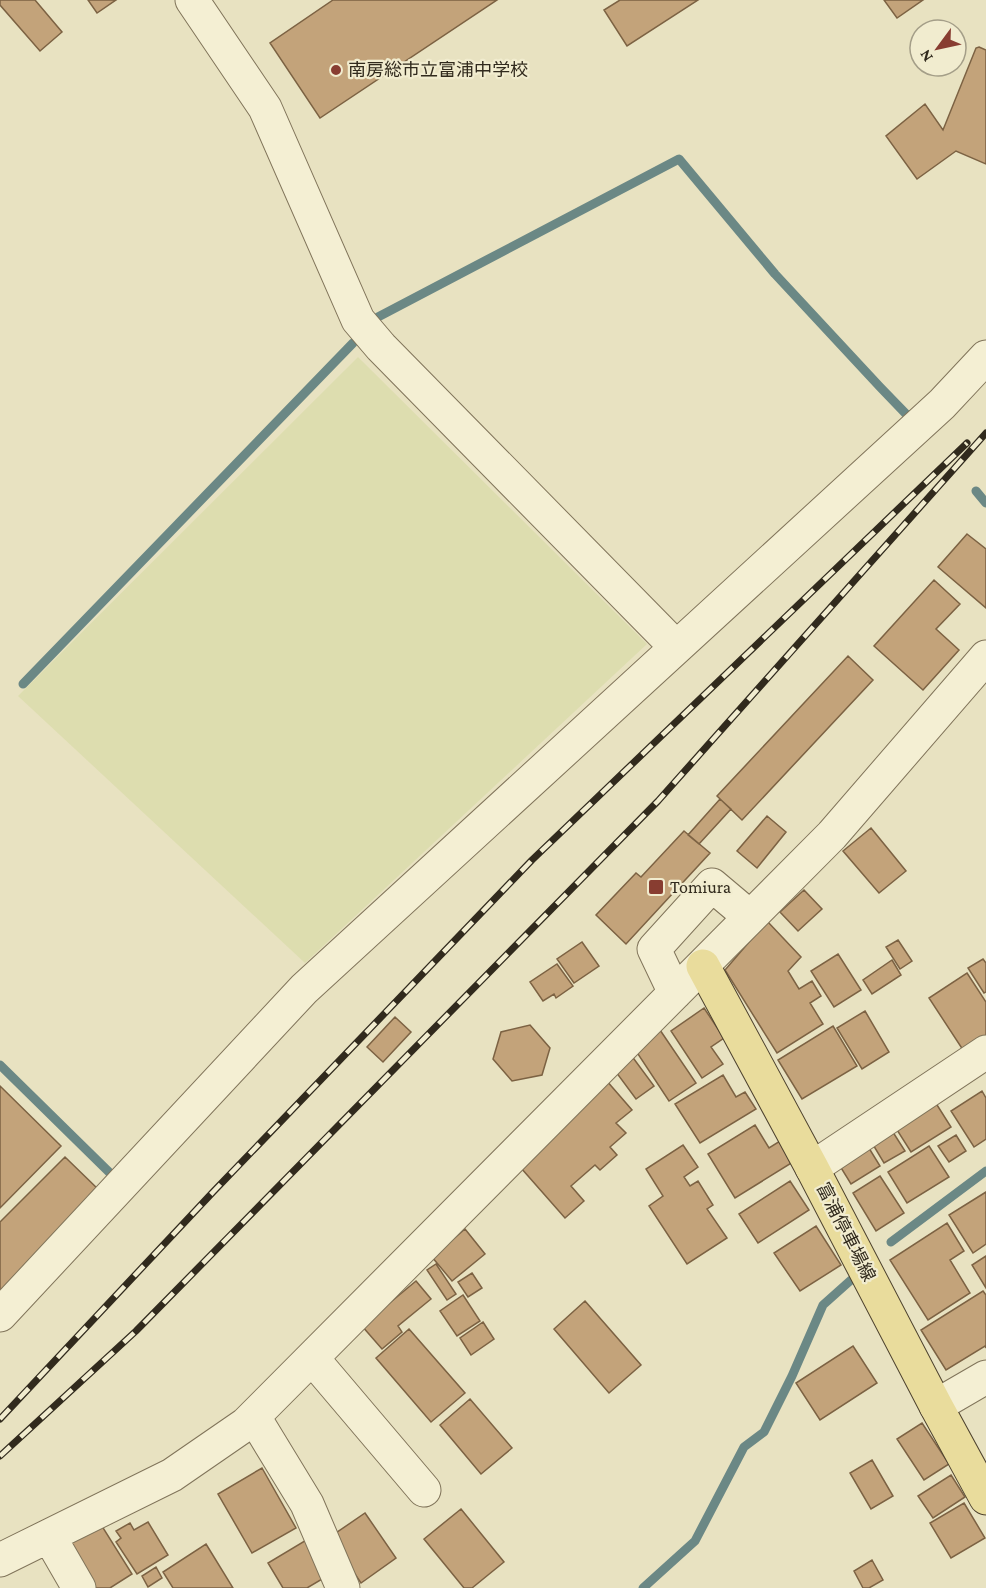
<svg xmlns="http://www.w3.org/2000/svg" width="986" height="1588" font-family="'Crimson Pro','Noto Sans JP',serif">
<rect width="100%" height="100%" fill="#e8e2c1"/>
<path fill="#ddddaf" d="M 358,357 L 647,644 L 305,963 L 18,696 Z"/>
<g fill="none" stroke-linecap="round" stroke-linejoin="round">
<path stroke="#6b8885" stroke-width="9" d="M 378,317 L 679,159 L 775,274 L 880,387 L 908,416
M 976,491 L 986,503
M 23,684 L 353,343
M 0,1065 L 112,1175
M 891,1242 L 986,1171
M 643,1588 L 695,1541 L 744,1447 L 764,1432 L 792,1376 L 823,1305 L 851,1280"/>
</g>
<path fill="#c3a37a" stroke="#7c6243" stroke-width="1.5" d="M 0,0 L 35,0 L 62,32 L 40,51 L 0,5 Z
M 88,0 L 116,0 L 97,13 Z
M 333,0 L 497,0 L 320,118 L 270,43 Z
M 620,0 L 698,0 L 627,46 L 604,10 Z
M 884,0 L 923,0 L 897,18 Z
M 979,47 L 986,50 L 986,164 L 956,151 L 917,179 L 886,136 L 925,104 L 943,130 L 976,48 Z
M 967,534 L 986,549 L 986,608 L 938,567 Z
M 934,580 L 960,604 L 936,629 L 959,650 L 923,690 L 874,646 Z
M 848,656 L 873,680 L 742,820 L 717,796 Z
M 720,799 L 731,809 L 699,844 L 688,835 Z
M 767,816 L 786,832 L 757,868 L 737,851 Z
M 871,828 L 906,871 L 879,893 L 843,851 Z
M 684,831 L 710,853 L 626,944 L 596,915 L 636,873 L 641,877 Z
M 804,890 L 822,909 L 798,931 L 780,912 Z
M 767,921 L 801,957 L 788,971 L 799,989 L 812,981 L 821,996 L 810,1003 L 823,1024 L 777,1053 L 725,970 Z
M 898,940 L 912,961 L 900,969 L 886,947 Z
M 582,942 L 599,966 L 574,983 L 557,959 Z
M 838,954 L 861,990 L 834,1007 L 811,971 Z
M 983,959 L 986,963 L 986,992 L 984,993 L 968,968 Z
M 892,960 L 901,975 L 872,994 L 863,980 Z
M 557,964 L 573,986 L 556,998 L 554,994 L 543,1001 L 530,982 Z
M 967,973 L 986,1002 L 986,1040 L 965,1053 L 929,998 Z
M 704,1008 L 724,1038 L 711,1047 L 723,1064 L 702,1078 L 671,1031 Z
M 865,1011 L 889,1052 L 862,1069 L 837,1028 Z
M 395,1017 L 411,1032 L 383,1062 L 367,1047 Z
M 530,1025 L 550,1048 L 542,1075 L 512,1081 L 493,1059 L 501,1032 Z
M 833,1026 L 857,1066 L 802,1099 L 778,1060 Z
M 660,1030 L 696,1083 L 669,1101 L 634,1048 Z
M 631,1055 L 654,1086 L 636,1099 L 613,1068 Z
M 723,1075 L 736,1097 L 745,1092 L 756,1109 L 700,1143 L 675,1104 Z
M 606,1080 L 632,1110 L 616,1123 L 626,1133 L 610,1147 L 617,1155 L 600,1170 L 595,1165 L 571,1186 L 584,1201 L 565,1218 L 514,1160 Z
M 0,1086 L 61,1146 L 0,1208 Z
M 982,1091 L 986,1098 L 986,1139 L 974,1147 L 951,1111 Z
M 932,1097 L 951,1127 L 911,1152 L 892,1122 Z
M 755,1125 L 769,1148 L 780,1141 L 793,1162 L 735,1198 L 708,1154 Z
M 889,1126 L 905,1151 L 884,1163 L 869,1138 Z
M 956,1135 L 966,1151 L 949,1162 L 938,1146 Z
M 864,1140 L 880,1166 L 851,1184 L 835,1158 Z
M 683,1145 L 698,1167 L 684,1177 L 690,1186 L 698,1181 L 713,1205 L 707,1209 L 727,1238 L 687,1264 L 649,1206 L 663,1196 L 646,1169 Z
M 929,1146 L 949,1177 L 907,1203 L 888,1172 Z
M 65,1157 L 100,1191 L 0,1293 L 0,1222 Z
M 880,1176 L 904,1213 L 876,1231 L 853,1193 Z
M 790,1181 L 809,1210 L 758,1243 L 739,1214 Z
M 986,1192 L 986,1244 L 973,1253 L 949,1215 Z
M 947,1223 L 964,1251 L 950,1260 L 970,1293 L 928,1320 L 890,1260 Z
M 816,1226 L 841,1265 L 800,1291 L 774,1253 Z
M 465,1229 L 485,1254 L 452,1281 L 432,1257 Z
M 986,1256 L 986,1288 L 972,1265 Z
M 436,1264 L 456,1294 L 447,1300 L 427,1270 Z
M 472,1273 L 482,1288 L 468,1297 L 458,1282 Z
M 416,1281 L 431,1299 L 398,1326 L 402,1332 L 382,1349 L 362,1326 Z
M 983,1291 L 986,1295 L 986,1348 L 985,1346 L 946,1370 L 921,1330 Z
M 463,1295 L 480,1321 L 457,1336 L 440,1311 Z
M 585,1301 L 641,1365 L 609,1393 L 554,1329 Z
M 483,1322 L 494,1339 L 471,1355 L 460,1338 Z
M 409,1329 L 465,1393 L 431,1422 L 376,1358 Z
M 853,1346 L 877,1383 L 820,1420 L 796,1383 Z
M 470,1399 L 512,1448 L 481,1474 L 440,1425 Z
M 922,1423 L 949,1464 L 924,1480 L 897,1439 Z
M 872,1460 L 893,1496 L 871,1509 L 850,1473 Z
M 262,1468 L 296,1528 L 252,1553 L 218,1494 Z
M 951,1475 L 965,1497 L 933,1518 L 918,1496 Z
M 964,1503 L 985,1538 L 951,1558 L 930,1523 Z
M 461,1509 L 504,1562 L 472,1588 L 464,1588 L 424,1539 Z
M 365,1513 L 396,1558 L 361,1583 L 330,1537 Z
M 148,1522 L 168,1555 L 137,1574 L 116,1542 L 121,1538 L 116,1531 L 130,1523 L 134,1530 Z
M 100,1523 L 132,1574 L 110,1588 L 83,1588 L 58,1549 Z
M 308,1539 L 329,1575 L 307,1588 L 283,1588 L 268,1563 Z
M 206,1544 L 233,1588 L 173,1588 L 163,1572 Z
M 872,1560 L 883,1580 L 869,1588 L 863,1588 L 854,1571 Z
M 156,1567 L 162,1578 L 148,1587 L 142,1576 Z"/>
<g fill="none" stroke-linecap="round" stroke-linejoin="round">
<defs>
<path id="minor" d="M 192,0 L 265,108 L 358,320 L 381,347 L 676,647
M 675,993 L 654,949 L 712,885 L 750,917
M 812,1168 L 986,1052
M 0,1315 L 304,989 L 942,404 L 986,357
M 312,1358 L 424,1490
M 936,1406 L 986,1377
M 254,1417 L 307,1504 L 343,1588
M 49,1536 L 79,1588
M 0,1560 L 172,1475 L 246,1424 L 832,835 L 986,657"/>
<path id="major" d="M 703,966 L 812,1168 L 936,1406 L 986,1498"/>
</defs>
<use href="#minor" stroke="#80745a" stroke-width="35"/>
<use href="#major" stroke="#4e422e" stroke-width="35"/>
<use href="#minor" stroke="#f4efd3" stroke-width="33"/>
<use href="#major" stroke="#e9dc9c" stroke-width="33"/>
<defs>
<path id="rail" d="M 0,1419 L 213,1192 L 532,860 L 967,443
M 0,1456 L 136,1331 L 658,801 L 986,433"/>
</defs>
<use href="#rail" stroke="#312a1d" stroke-width="7"/>
<use href="#rail" stroke="#f1eccf" stroke-width="4.5" stroke-dasharray="14" stroke-linecap="butt"/>
</g>
<g fill="#883d31" stroke="#f1eccf" stroke-width="2">
<circle cx="336" cy="70" r="6"/>
<rect x="648" y="879" width="16" height="16" rx="3"/>
</g>
<g text-anchor="middle" stroke-width="4.5" stroke-linejoin="round" paint-order="stroke">
<g font-size="18" fill="#312a1d" stroke="#f1eccf" text-anchor="start">
<text x="348" y="76">南房総市立富浦中学校</text>
<text x="670" y="893">Tomiura</text>
</g>
<g font-size="18" fill="#312a1d" stroke="#f1eccf">
<text transform="translate(846 1232) rotate(63)" y="6">富浦停車場線</text>
</g>
</g>
<g transform="translate(938 48) rotate(237)"><circle r="28" fill="#f1eccf" stroke="#a49e88" stroke-width="1.5"/>
<path d="M0-4.5L10 22L0 15L-10 22Z" fill="#883d31"/>
<text y="-9" font-size="16" font-weight="bold" text-anchor="middle" fill="#312a1d">N</text>
</g>
</svg>
